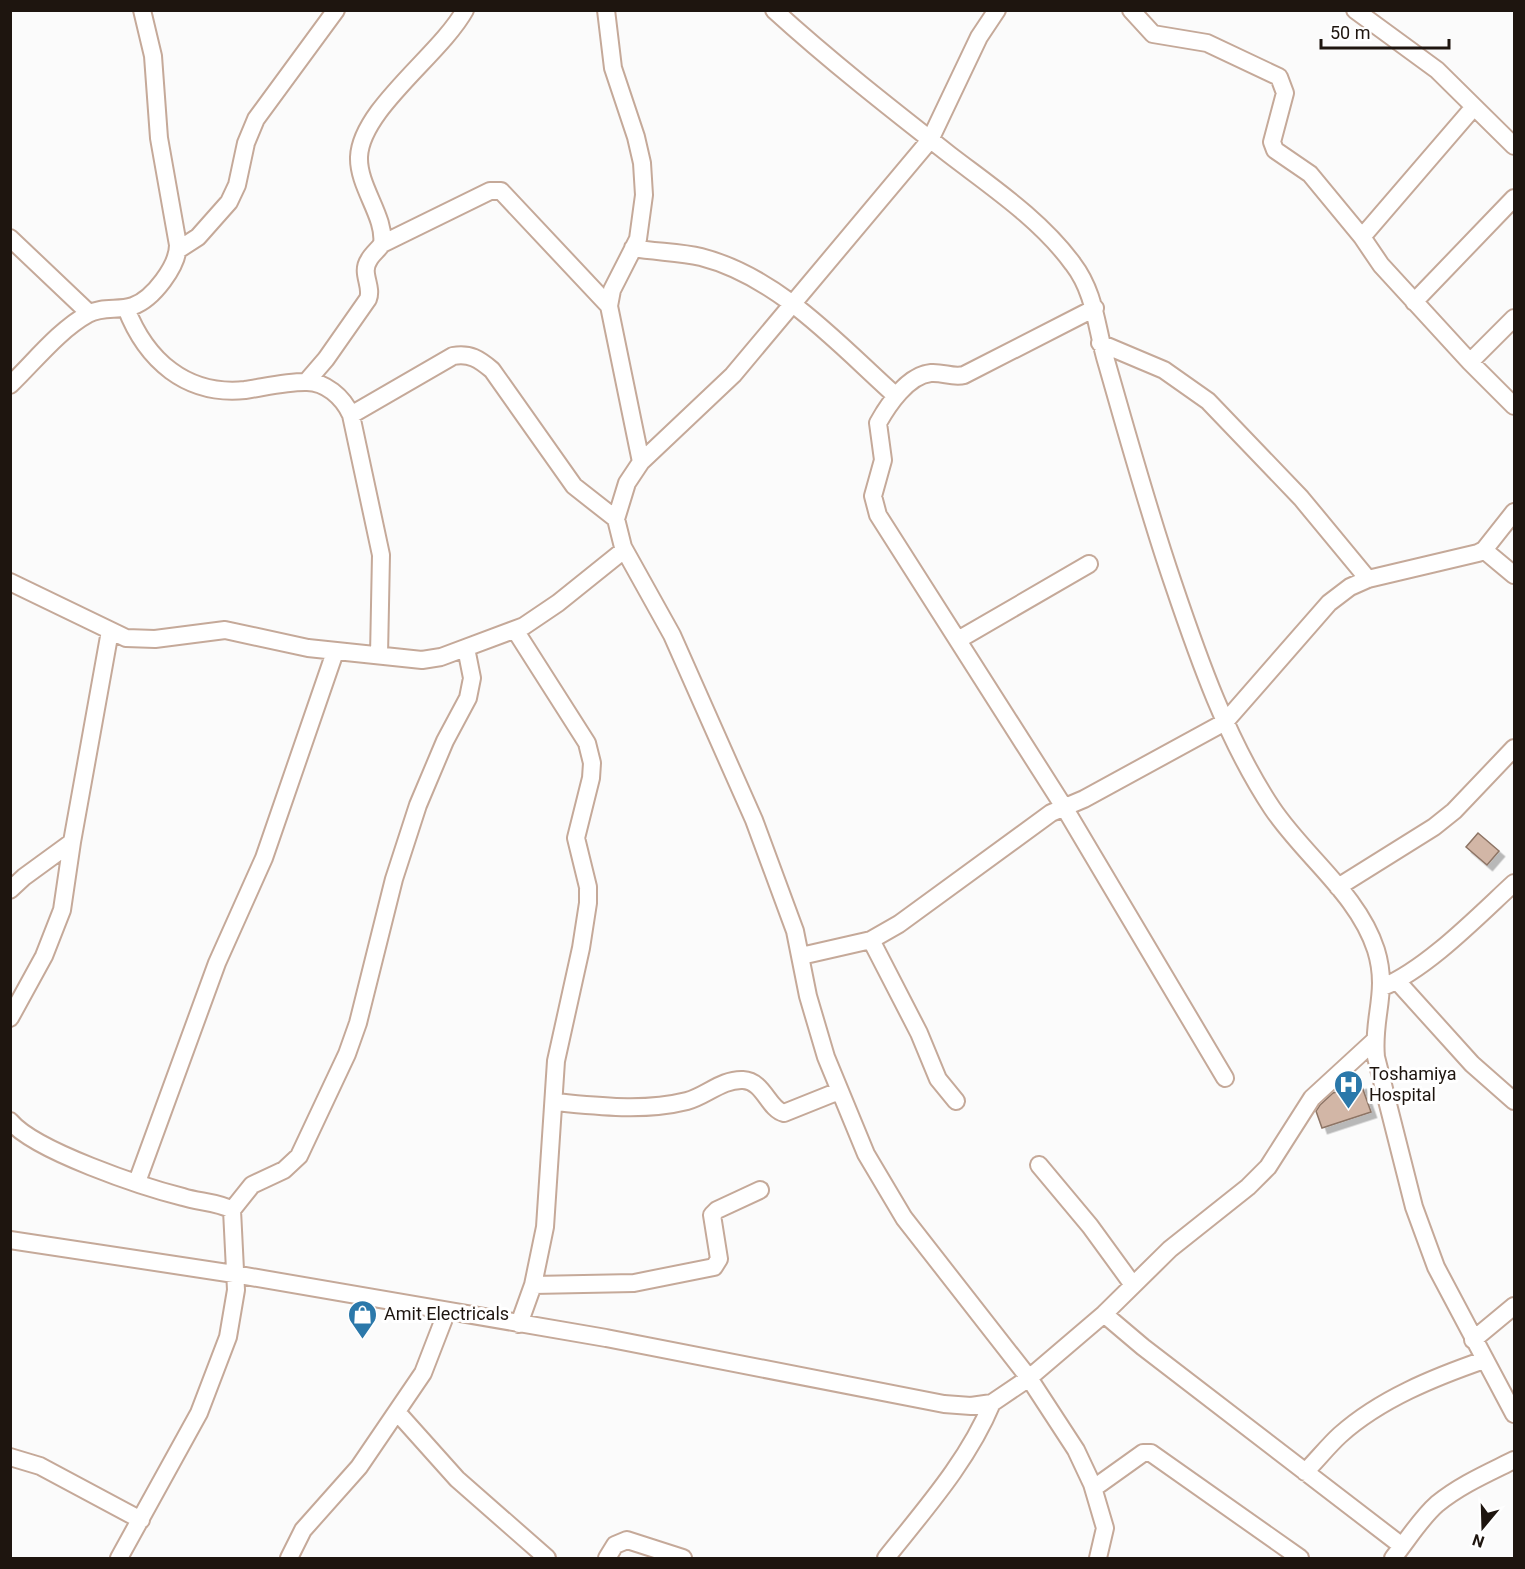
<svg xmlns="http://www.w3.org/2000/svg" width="1525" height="1569" font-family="Roboto,sans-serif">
<defs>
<filter id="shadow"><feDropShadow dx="5.5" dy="5.5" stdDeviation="0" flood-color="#0004"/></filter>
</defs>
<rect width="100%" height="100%" fill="#fbfbfb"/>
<path fill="#d2b6a6" stroke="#8d7465" stroke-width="1.5" filter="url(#shadow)" d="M 1478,833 L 1499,851 L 1487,865 L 1466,847 Z
M 1361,1084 L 1371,1112 L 1322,1128 L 1316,1111 L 1320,1105 L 1333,1093 Z"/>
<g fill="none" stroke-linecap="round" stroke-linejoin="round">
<defs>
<path id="minor" d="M 606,10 L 613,68 L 636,137 L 642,163 L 644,195 L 638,239 L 612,290 L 609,306 L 641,462
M 774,10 C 830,61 890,108 950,155 C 993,188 1041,220 1073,264 C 1096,294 1096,329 1107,364 C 1128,437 1148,510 1173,583 C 1199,660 1227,740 1272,808 C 1304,856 1358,894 1376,950 C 1389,992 1372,1017 1376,1057 L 1414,1207 L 1436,1267 L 1514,1414
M 1131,10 L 1153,34 L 1207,43 L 1279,77 L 1285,93 L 1272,142 L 1275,150 L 1310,174 L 1362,237 L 1381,265 L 1470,362 L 1514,406
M 1355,10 L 1437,70 L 1514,146
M 1362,237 L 1473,108
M 10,238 L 89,313
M 382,244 L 490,191 L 501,191 L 609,306
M 633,248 C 655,252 680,252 701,257 C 779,277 838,344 896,396
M 178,250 L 198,237 L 229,202 L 237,185 L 246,143 L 256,119 L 336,10
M 1414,302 L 1514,198
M 126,308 C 146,360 186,396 245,390 C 265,387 285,382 305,382 C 325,381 343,397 351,415 L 381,555 L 379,655
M 1095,308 L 964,375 C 953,378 943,372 931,373 C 908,375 888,405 878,423 L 883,460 L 873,496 L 878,515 L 1064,807 L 1225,1078
M 1100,343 L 1164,370 L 1208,401 L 1301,498 L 1368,579
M 1470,362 L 1514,318
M 307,381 L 326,359 L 368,299 C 373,286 360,273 369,260 C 372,254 378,250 382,244 C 386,217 358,187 359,157 C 361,109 440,55 465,10
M 10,385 C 34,362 59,330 88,314 C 102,306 119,311 133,306 C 153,299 178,266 178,245 L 159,138 L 153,56 L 142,10
M 351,415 L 453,356 C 470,353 479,359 492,370 L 574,486 L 616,519 L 623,547 L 672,635 L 754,820 L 795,931 L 808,996 L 826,1057 L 866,1154 L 904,1218 L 1029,1378 L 1076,1450 L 1092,1484 L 1105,1528 L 1098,1558
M 616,519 L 627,483 L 641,462 L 733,375 L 930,140 L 979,37 L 997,10
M 1484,550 L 1514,575
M 10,582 L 126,638 L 155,639 L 225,630 L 308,648 L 422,660 L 441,657 L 524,626 L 558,603 L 624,550
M 515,630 L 587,743 L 592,763 L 591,778 L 576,838 L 588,887 L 588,903 L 581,948 L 556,1061 L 545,1227 L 533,1285 L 519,1324
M 958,640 L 1089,564
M 1338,887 L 1434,827 L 1454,811 L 1514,748
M 10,890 L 24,877 L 72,842
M 871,940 L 919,1033 L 938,1079 L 956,1101
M 801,956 L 871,940 L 899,924 L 1051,813 L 1084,799 L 1225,722 L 1329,603 L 1350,587 L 1368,579 L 1478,553 L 1484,550 L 1514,512
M 1397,981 L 1472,1064 L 1514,1101
M 1383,987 C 1428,968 1478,916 1514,883
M 10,1018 L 44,956 L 62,910 L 72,842 L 110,631
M 554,1102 C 598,1106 643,1112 687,1101 C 706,1096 722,1079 743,1080 C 764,1081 768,1109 784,1113 L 839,1091
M 10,1121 C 35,1151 143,1187 183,1197 C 198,1202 219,1202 232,1210
M 1039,1165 L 1090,1226 L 1133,1285
M 137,1182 L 217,963 L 264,858 L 335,652
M 10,1240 L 234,1274 L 606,1338 L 944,1404 L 971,1406 L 992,1403 L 1029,1378 L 1104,1314 L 1170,1249 L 1248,1187 L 1268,1167 L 1312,1098 L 1374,1041
M 533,1285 L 634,1283 L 714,1267 L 719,1259 L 712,1215 L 717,1210 L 760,1190
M 1104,1314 L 1143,1347 L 1402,1546
M 1473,1340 L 1514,1306
M 397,1412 L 457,1479 L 547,1558
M 10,1457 L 40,1466 L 141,1520
M 1305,1472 C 1317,1460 1328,1446 1340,1435 C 1380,1399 1435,1377 1484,1360
M 1094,1488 L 1143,1453 L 1151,1453 L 1300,1558
M 119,1558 L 199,1413 L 228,1337 L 236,1290 L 232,1210 L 252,1185 L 284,1170 L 299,1156 L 347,1054 L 358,1023 L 394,879 L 418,805 L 445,741 L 468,698 L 472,678 L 466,648
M 289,1558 L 303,1530 L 359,1467 L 423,1373 L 447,1311
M 607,1558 L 615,1545 L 627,1540 L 683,1558
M 886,1558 C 925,1509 968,1461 992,1403
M 1393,1558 C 1407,1541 1420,1519 1437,1504 C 1460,1485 1488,1473 1514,1460"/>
</defs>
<use href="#minor" stroke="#c5a999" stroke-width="20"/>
<use href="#minor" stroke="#fff" stroke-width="16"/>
</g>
<defs>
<symbol id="hospital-pin" viewBox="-11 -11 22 30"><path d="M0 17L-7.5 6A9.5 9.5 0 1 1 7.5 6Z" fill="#2b78aa" stroke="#fff"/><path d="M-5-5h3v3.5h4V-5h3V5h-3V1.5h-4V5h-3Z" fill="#fff"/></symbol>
<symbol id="shop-pin" viewBox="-11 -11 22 30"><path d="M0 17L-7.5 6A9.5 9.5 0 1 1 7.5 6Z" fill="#2b78aa" stroke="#fff"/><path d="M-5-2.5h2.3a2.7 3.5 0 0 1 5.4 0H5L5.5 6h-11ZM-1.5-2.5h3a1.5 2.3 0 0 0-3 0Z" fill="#fff"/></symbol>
</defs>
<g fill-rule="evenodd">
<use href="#hospital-pin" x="1332" y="1068" width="33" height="45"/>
<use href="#shop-pin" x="346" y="1298" width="33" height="45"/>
</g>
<g text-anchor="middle" stroke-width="6" stroke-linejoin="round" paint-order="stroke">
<g font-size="18" fill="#1e150f" stroke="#fff" text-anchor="start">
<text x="1369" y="1080">Toshamiya<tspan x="1369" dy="21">Hospital</tspan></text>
<text x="384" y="1320">Amit Electricals</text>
</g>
</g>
<rect width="1525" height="1569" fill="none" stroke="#1e150f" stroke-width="24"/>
<g transform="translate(1483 1527) rotate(199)" stroke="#ffffff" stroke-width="4.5" paint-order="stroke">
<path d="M0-4.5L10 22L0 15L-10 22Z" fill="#1e150f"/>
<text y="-9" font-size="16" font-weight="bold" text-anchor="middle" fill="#1e150f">N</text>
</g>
<path d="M1321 39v9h128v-9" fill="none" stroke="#1e150f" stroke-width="3"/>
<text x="1330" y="39" font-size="18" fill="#1e150f" stroke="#ffffff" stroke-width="4.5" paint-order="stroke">50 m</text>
</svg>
